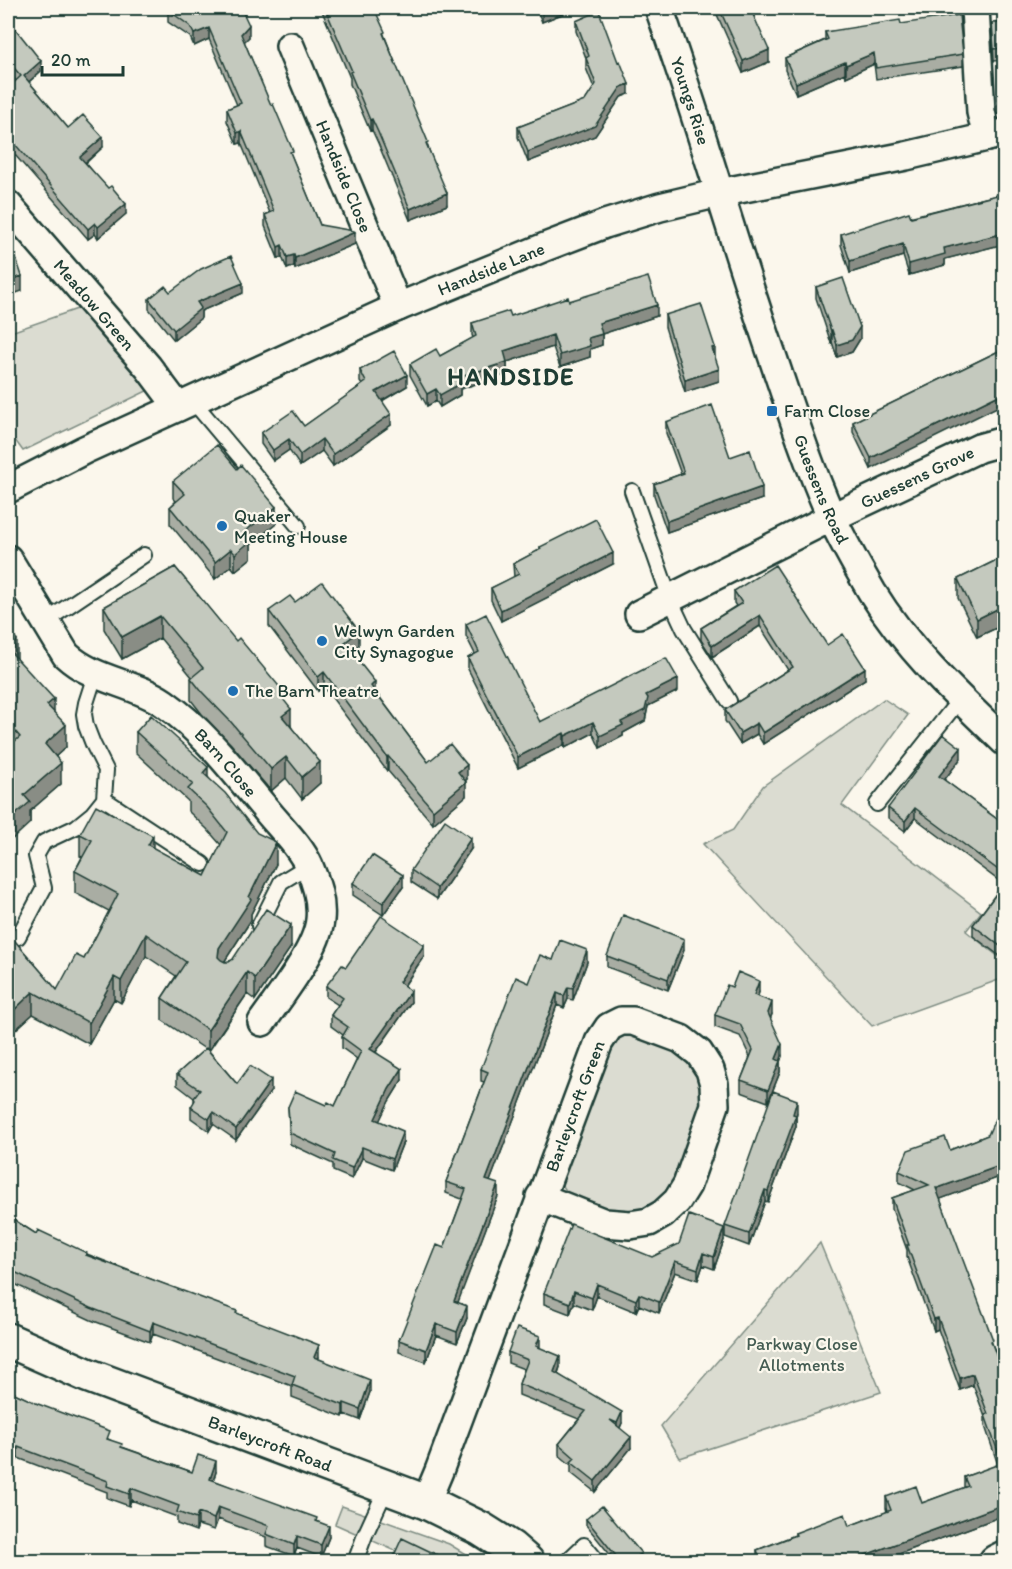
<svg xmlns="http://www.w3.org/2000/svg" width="1012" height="1569" font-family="Itim,sans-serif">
<rect width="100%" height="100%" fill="#fbf7ec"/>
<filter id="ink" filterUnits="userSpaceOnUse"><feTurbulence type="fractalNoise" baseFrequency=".0167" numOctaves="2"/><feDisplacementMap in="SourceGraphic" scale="12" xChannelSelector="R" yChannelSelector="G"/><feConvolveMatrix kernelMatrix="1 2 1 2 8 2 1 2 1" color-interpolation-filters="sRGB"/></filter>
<g filter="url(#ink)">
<path fill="#dbdcd1" stroke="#7d8c82" stroke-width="1.5" d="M 83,307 L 153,388 L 23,451 L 15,440 L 8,445 L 8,333 Z
M 884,699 L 908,715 L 842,805 L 981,912 L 966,931 L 1004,961 L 1004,978 L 872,1026 L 703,844 L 733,830 L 763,786 Z
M 634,1031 L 678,1049 L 693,1060 L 706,1103 L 671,1198 L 629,1216 L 577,1201 L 567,1192 L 561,1183 L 560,1169 L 614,1038 Z
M 820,1243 L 881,1392 L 680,1458 L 661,1426 Z
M 342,1506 L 449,1544 L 477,1561 L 406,1562 L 398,1552 L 335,1524 Z"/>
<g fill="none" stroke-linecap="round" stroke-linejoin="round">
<defs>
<path id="lane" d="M 192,400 L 298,526
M 632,491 L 670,599 L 684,629 L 729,701
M 46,621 L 144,555
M 104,799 L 203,864
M 877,804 L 960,699
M 259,926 L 281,882 L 309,865
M 18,937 L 44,888 L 36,856 L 44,842 L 76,827 L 92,814 L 104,799 L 106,770 L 93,744 L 86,726 L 84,714 L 86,703 L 95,675
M 355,1562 L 365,1535 L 387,1487
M 566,1562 L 584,1545 L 598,1562"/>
<g id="street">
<path id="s1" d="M 659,8 C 700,123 733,242 773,358 C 791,411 808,464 831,516 C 843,542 858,568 872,592 C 907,649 956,695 1004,741"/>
<path d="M 975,8 L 981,112 L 987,137"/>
<path id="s2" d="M 290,46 L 398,307"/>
<path id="s3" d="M 8,205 L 148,367 L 178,407"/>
<path id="s4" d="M 8,489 L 84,450 L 398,307 L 545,247 L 605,224 L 660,207 L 719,193 L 906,156 L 1004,133"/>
<path id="s5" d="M 8,559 L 66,655 C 94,681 133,682 164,703 C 205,732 236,774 268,812 C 282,829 300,846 309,866 C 316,882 322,902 320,920 C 317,950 280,996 262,1022"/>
<path id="s6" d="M 639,614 L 820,523 L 979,448 L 1004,441"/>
<path id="s7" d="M 426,1502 L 439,1471 L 599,1042 L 609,1027 L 621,1021 L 633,1021 L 681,1039 L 699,1053 L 710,1070 L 714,1084 L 715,1105 L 687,1185 L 677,1201 L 663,1214 L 649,1222 L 630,1225 L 605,1223 L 540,1197"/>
</g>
<g id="secondary">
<path id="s8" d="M 8,1340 L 87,1375 L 426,1502 L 481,1529 L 511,1548 L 527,1562"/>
<path d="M 996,1562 L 1004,1558"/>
</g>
</defs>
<use href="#lane" stroke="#1f3d34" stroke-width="18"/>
<use href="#street" stroke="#1f3d34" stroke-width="32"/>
<use href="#secondary" stroke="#1f3d34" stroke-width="38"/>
<use href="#lane" stroke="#fbf7ec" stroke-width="14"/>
<use href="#street" stroke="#fbf7ec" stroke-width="27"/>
<use href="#secondary" stroke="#fbf7ec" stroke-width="33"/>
</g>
<path fill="#a9ada3" stroke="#1f3d34" stroke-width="1.5" d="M 251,8 L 242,11 L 249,37 L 244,41 L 320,225 L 355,244 L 295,269 L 294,266 L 287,269 L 282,257 L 278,258 L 265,226 L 265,215 L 270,213 L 241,143 L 237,144 L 227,121 L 227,109 L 237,105 L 209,39 L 194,46 L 190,37 L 168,22 L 168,10 Z
M 311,8 L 374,8 L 385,37 L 428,147 L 447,205 L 410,220 L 378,143 L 372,130 L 370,131 L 350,84 L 350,78 L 322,11 L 311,9 Z
M 536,8 L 577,8 L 542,22 Z
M 715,8 L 754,8 L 755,19 L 769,62 L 743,73 L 715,10 Z
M 576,21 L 629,94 L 621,97 L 595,136 L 528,162 L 518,137 L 518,127 L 585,101 L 594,88 L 586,68 L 586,58 L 576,31 Z
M 992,23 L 1005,23 L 1005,63 L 1003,63 L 1003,60 L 994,61 Z
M 901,24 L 963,54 L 963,66 L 876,79 L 874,64 L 846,77 L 845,73 L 796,94 L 785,70 L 785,58 L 825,40 L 825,32 Z
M 8,25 L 32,50 L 41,71 L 29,82 L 68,128 L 103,147 L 86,163 L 126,214 L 98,238 L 95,234 L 88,239 L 8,147 L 8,88 L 16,81 L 8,72 Z
M 1005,193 L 1005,246 L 1004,244 L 945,259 L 945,265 L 909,275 L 903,256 L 850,273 L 841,245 L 841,234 Z
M 816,287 L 860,339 L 852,352 L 837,357 L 832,342 L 831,343 L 816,298 Z
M 170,292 L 243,293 L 201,311 L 201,318 L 174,340 L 149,309 L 149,299 Z
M 569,301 L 657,316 L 602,334 L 602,345 L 590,349 L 590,357 L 560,367 L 553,347 L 507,362 L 507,374 L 460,389 L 460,395 L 440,407 L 436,401 L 427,406 L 410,375 L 410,364 L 440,356 L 473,338 L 472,335 L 472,323 L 511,316 Z
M 665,315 L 715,358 L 719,381 L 685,392 L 665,327 Z
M 1005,348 L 871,469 L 853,432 L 853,422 Z
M 360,370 L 407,386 L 382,401 L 391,425 L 333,466 L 322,451 L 300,466 L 289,450 L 273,461 L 261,444 L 261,433 L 304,426 L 362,385 L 360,382 Z
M 666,422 L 762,499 L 667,532 L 654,495 L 654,484 L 681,474 L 666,433 Z
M 173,481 L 276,524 L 251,544 L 251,558 L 235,571 L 231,566 L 215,579 L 170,524 L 170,507 L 176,501 L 173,498 Z
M 540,547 L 613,564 L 501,621 L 491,600 L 491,588 L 514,577 L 513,564 L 540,550 Z
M 1005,556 L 1005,624 L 977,637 L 958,598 L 958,579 Z
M 175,567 L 283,700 L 291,726 L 320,783 L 302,799 L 286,778 L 271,791 L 231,744 L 202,714 L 191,700 L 191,678 L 192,677 L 160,638 L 122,659 L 104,629 L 104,607 Z
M 734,591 L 827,645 L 865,679 L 763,744 L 757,734 L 740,744 L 725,721 L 725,710 L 788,670 L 760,626 L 712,657 L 701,640 L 701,628 L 736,606 L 734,603 Z
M 295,602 L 359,645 L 351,652 L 375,691 L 428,762 L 467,779 L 465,781 L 466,796 L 433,824 L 388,771 L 387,771 L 324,687 L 318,691 L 269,626 L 269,611 Z
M 466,624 L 540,722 L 678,691 L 648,706 L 645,721 L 623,733 L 623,736 L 600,748 L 593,733 L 565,748 L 564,745 L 518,768 L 468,669 L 468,658 L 475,654 L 466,636 Z
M 8,629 L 17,659 L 54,712 L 66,747 L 56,756 L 61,784 L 30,811 L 30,823 L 8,745 Z
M 136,732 L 208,777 L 276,864 L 251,914 L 251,920 L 250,922 L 224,962 L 291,947 L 255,1000 L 247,994 L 209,1051 L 237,1084 L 271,1091 L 236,1140 L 213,1124 L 209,1131 L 191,1118 L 191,1107 L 194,1103 L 194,1098 L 177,1085 L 177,1074 L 205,1049 L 162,1020 L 162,998 L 176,976 L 146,956 L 121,1003 L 114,999 L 89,1044 L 33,1014 L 13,1032 L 8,1026 L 8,933 L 57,990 L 84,959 L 109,911 L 75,893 L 75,871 L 82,857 L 80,856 L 80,834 L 153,848 L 205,876 L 221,845 L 207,829 L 188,811 L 188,801 L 136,753 Z
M 961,758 L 944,780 L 1005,825 L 1005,958 L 1004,959 L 973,936 L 973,925 L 1003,884 L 915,818 L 905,831 L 888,818 L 888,808 Z
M 471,849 L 437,899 L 411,882 L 411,870 Z
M 353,883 L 403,887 L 383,915 L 353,895 Z
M 684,950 L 668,990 L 607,967 L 607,956 Z
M 424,956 L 404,986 L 411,1002 L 376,1052 L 402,1080 L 389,1101 L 379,1121 L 403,1142 L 392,1170 L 362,1158 L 352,1179 L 333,1171 L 333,1164 L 290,1144 L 288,1107 L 335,1106 L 357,1059 L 342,1048 L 342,1037 L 343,1035 L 331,1026 L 331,1015 L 338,1005 L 326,997 L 326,986 L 346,967 Z
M 553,960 L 587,962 L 573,1000 L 568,999 L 564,1008 L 557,1005 L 490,1181 L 498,1196 L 457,1303 L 467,1318 L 457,1343 L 436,1335 L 426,1362 L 399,1352 L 399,1340 L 444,1248 L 462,1199 L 446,1193 L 446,1182 L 484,1082 L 481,1081 L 481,1069 L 529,983 Z
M 732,987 L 759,992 L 758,996 L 772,1014 L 770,1019 L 782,1056 L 780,1062 L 780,1072 L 768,1102 L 741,1092 L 741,1080 L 750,1057 L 740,1036 L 715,1027 L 715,1015 Z
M 797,1112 L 796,1117 L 796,1126 L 768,1202 L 765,1201 L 749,1246 L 725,1237 L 725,1226 Z
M 1005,1115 L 1005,1175 L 940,1199 L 1005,1379 L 1005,1515 L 877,1562 L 752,1562 L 757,1560 L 757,1550 L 795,1535 L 795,1533 L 849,1526 L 887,1512 L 886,1508 L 886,1497 L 922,1503 L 964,1488 L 964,1477 L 998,1465 L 985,1426 L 985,1417 L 973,1385 L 960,1390 L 938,1329 L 934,1331 L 907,1257 L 907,1250 L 892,1209 L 892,1198 L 915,1190 L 899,1182 L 899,1171 L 950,1150 L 988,1135 Z
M 8,1216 L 36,1234 L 237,1313 L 319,1357 L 318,1359 L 355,1374 L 370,1392 L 360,1420 L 344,1414 L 343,1417 L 292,1397 L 292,1386 L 153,1334 L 150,1342 L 91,1320 L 8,1281 Z
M 724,1240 L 714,1269 L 703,1265 L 698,1280 L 675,1272 L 659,1313 L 639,1305 L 636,1312 L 597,1296 L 592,1310 L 574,1303 L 570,1314 L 544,1304 L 544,1293 L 652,1257 Z
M 539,1348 L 560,1367 L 558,1374 L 622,1423 L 620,1428 L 631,1448 L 595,1492 L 571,1473 L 571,1465 L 559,1455 L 559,1444 L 579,1419 L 519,1395 L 519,1384 L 524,1369 L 508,1363 L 508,1352 Z
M 8,1390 L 110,1440 L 122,1447 L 192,1472 L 216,1472 L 213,1480 L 317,1522 L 329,1537 L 321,1557 L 297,1548 L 294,1556 L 266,1546 L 266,1537 L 218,1519 L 214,1530 L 198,1525 L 196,1531 L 177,1524 L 177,1517 L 131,1500 L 129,1506 L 107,1498 L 107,1492 L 18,1458 L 15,1464 L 8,1460 Z
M 586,1519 L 641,1559 L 638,1562 L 616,1562 L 586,1525 Z"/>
<path fill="#898d85" stroke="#1f3d34" stroke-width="1.5" d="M 238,8 L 251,8 L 238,13 Z
M 548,8 L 577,8 L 542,22 L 542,10 Z
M 755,9 L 755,20 L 751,10 Z
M 249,25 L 249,37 L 241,45 L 241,34 Z
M 209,28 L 209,39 L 194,46 L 194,34 Z
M 769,50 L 769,62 L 743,73 L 743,61 Z
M 874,53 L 874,64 L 846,77 L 846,65 Z
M 41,61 L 41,71 L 24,86 L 24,76 Z
M 845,62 L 845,73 L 796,94 L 796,83 Z
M 629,84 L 629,94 L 621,97 L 595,136 L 528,162 L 528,152 L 621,87 Z
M 372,119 L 372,130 L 370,131 L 370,120 Z
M 241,131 L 241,143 L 237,144 L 237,133 Z
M 103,137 L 103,147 L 80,167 L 80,157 Z
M 447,193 L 447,205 L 410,220 L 410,209 Z
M 126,204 L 126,214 L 98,238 L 98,227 Z
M 95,223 L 95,234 L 88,239 L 88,229 Z
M 355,232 L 355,244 L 295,269 L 295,258 Z
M 1004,233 L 1004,244 L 945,259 L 945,265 L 909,275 L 909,264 L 944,248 Z
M 903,244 L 903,256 L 850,273 L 850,261 Z
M 282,245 L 282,257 L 278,258 L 278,247 Z
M 294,255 L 294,266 L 287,269 L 287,257 Z
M 22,276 L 22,291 L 8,296 L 8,281 Z
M 243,283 L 243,293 L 201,311 L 201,318 L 174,340 L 174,330 L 197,302 Z
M 657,305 L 657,316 L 599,335 L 599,323 Z
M 860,327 L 860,339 L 852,352 L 837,357 L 837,345 Z
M 832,330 L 832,342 L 831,343 L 831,331 Z
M 602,334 L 602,345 L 590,349 L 590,357 L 560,367 L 560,355 L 588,338 Z
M 553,335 L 553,347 L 504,363 L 504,351 Z
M 715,347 L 715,358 L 712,348 Z
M 507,362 L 507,374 L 460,389 L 460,395 L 440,407 L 440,395 L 457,378 Z
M 719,369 L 719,381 L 685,392 L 685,380 Z
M 407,375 L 407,386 L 376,404 L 376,392 Z
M 436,389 L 436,401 L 427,406 L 427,394 Z
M 1005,392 L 1005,403 L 871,469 L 871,458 Z
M 391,414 L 391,425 L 333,466 L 333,454 Z
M 289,439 L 289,450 L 273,461 L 273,450 Z
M 322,439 L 322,451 L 300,466 L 300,455 Z
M 762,487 L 762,499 L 667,532 L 667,521 Z
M 276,507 L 276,524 L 251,544 L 251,558 L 235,571 L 235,554 L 244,532 Z
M 231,549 L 231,566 L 215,579 L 215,562 Z
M 613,553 L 613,564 L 501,621 L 501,610 Z
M 1005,605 L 1005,624 L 977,637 L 977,619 Z
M 760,615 L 760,626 L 712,657 L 712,646 Z
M 160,616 L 160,638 L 122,659 L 122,637 Z
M 359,631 L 359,645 L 344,657 L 344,643 Z
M 17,640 L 17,662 L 8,649 Z
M 865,668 L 865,679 L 763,744 L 763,733 Z
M 324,672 L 324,687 L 318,691 L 318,677 Z
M 678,679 L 678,691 L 648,706 L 645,721 L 623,733 L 623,736 L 600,748 L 600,736 L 621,722 L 646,695 Z
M 375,682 L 375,697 L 371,686 Z
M 283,691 L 283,713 L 279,694 Z
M 54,699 L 54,721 L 47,705 Z
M 291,709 L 291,730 L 282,716 Z
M 593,722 L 593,733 L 565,748 L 565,736 Z
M 757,723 L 757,734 L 740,744 L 740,733 Z
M 66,725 L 66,747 L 45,766 L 45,744 Z
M 564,733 L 564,745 L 518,768 L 518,757 Z
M 961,748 L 961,758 L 939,787 L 939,776 Z
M 388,756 L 388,771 L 387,771 L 387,757 Z
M 286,757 L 286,778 L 271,791 L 271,769 Z
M 320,762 L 320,783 L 302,799 L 302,777 Z
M 61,763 L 61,784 L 30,811 L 30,823 L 8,843 L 8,821 L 24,795 Z
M 467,765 L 467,779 L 458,787 L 458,772 Z
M 208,767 L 208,789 L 203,773 Z
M 466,782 L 466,796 L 433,824 L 433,810 Z
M 915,808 L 915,818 L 905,831 L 905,821 Z
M 153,836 L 153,858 L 148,845 Z
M 471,838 L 471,849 L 437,899 L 437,888 Z
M 276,842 L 276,864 L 251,914 L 251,920 L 219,970 L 218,957 L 219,948 L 249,897 Z
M 403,875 L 403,887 L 383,915 L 383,903 Z
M 291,925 L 291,947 L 255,1000 L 255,978 Z
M 146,934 L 146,956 L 121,1003 L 121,981 Z
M 684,939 L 684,950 L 668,990 L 668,979 Z
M 424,945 L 424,956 L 399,993 L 399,982 Z
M 587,950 L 587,962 L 573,1000 L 573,988 Z
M 247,972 L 247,994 L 208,1051 L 208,1030 Z
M 114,977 L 114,999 L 89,1044 L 89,1023 Z
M 759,981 L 759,992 L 754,1006 L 754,995 Z
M 568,987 L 568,999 L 564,1008 L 564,996 Z
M 411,991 L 411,1002 L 370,1060 L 370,1049 Z
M 33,992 L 33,1014 L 13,1032 L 13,1011 Z
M 557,993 L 557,1005 L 486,1192 L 486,1180 Z
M 772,1002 L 772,1014 L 768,1025 L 768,1013 Z
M 782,1044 L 782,1056 L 780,1062 L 780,1072 L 768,1102 L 768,1090 L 776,1059 Z
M 402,1069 L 402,1080 L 389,1101 L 375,1130 L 375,1119 L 389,1089 Z
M 271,1080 L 271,1091 L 236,1140 L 236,1129 Z
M 797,1100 L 797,1112 L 796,1117 L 796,1126 L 768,1202 L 768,1191 Z
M 213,1112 L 213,1124 L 209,1131 L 209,1119 Z
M 403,1131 L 403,1142 L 392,1170 L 392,1159 Z
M 362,1147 L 362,1158 L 352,1179 L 352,1168 Z
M 1005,1164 L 1005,1175 L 938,1200 L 938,1188 Z
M 498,1184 L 498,1196 L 454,1313 L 454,1301 Z
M 765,1190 L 765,1201 L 749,1246 L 749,1234 Z
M 724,1228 L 724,1240 L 714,1269 L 714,1257 Z
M 703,1253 L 703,1265 L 698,1280 L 698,1269 Z
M 675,1261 L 675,1272 L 659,1313 L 659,1302 Z
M 597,1284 L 597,1296 L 592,1310 L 592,1298 Z
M 574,1291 L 574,1303 L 570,1314 L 570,1303 Z
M 639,1294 L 639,1305 L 636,1312 L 636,1300 Z
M 467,1306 L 467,1318 L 457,1343 L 457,1332 Z
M 938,1318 L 938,1329 L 934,1331 L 934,1319 Z
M 153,1322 L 153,1334 L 150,1342 L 150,1331 Z
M 436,1324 L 436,1335 L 426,1362 L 426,1350 Z
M 540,1336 L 540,1347 L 536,1358 L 536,1346 Z
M 319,1345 L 319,1357 L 314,1369 L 314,1357 Z
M 560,1356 L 560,1367 L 554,1383 L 554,1372 Z
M 973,1374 L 973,1385 L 960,1390 L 960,1378 Z
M 370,1380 L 370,1392 L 360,1420 L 360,1409 Z
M 344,1403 L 344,1414 L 343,1417 L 343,1405 Z
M 622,1412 L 622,1423 L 617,1434 L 617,1423 Z
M 631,1437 L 631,1448 L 595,1492 L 595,1481 Z
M 18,1447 L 18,1458 L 15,1464 L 15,1452 Z
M 216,1461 L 216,1472 L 210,1490 L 210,1479 Z
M 131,1488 L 131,1500 L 129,1506 L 129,1494 Z
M 1005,1504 L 1005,1515 L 877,1562 L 846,1562 Z
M 218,1507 L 218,1519 L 214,1530 L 214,1519 Z
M 198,1513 L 198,1525 L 196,1531 L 196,1519 Z
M 329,1526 L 329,1537 L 321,1557 L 321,1545 Z
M 297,1536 L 297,1548 L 294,1556 L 294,1545 Z
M 641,1553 L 641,1559 L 638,1562 L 631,1562 Z"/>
<path fill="#c4c9be" stroke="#1f3d34" stroke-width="1.5" d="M 170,8 L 241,8 L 249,25 L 241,34 L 271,105 L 273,104 L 293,151 L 290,152 L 320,225 L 354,231 L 355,232 L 295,258 L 294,255 L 287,257 L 282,245 L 278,247 L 265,215 L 274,211 L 241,131 L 237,133 L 227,109 L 241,103 L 209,28 L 194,34 L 190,26 L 168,10 Z
M 325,8 L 374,8 L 385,32 L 383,33 L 428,142 L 426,143 L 447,193 L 410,209 L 378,132 L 372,119 L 370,120 L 350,72 L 352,71 Z
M 719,8 L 754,8 L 755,9 L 751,10 L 769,50 L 743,61 Z
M 599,11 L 618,62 L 620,61 L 629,84 L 621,87 L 595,126 L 528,152 L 518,127 L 585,101 L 596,84 L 586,58 L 589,56 L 576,21 Z
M 959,15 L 963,54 L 876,68 L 874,53 L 846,65 L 845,62 L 796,83 L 785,58 L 828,39 L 825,32 L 900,20 L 901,24 Z
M 10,22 L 41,61 L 24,76 L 68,128 L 83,115 L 103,137 L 80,157 L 108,188 L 111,186 L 126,204 L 98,227 L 95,223 L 88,229 L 8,136 L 8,88 L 21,76 L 8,61 L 8,25 Z
M 992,23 L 1005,23 L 1005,52 L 1003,52 L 1003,48 L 994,49 Z
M 1005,193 L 1005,234 L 1004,233 L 944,248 L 945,254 L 909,264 L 903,244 L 850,261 L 841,234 L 909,212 L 911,217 Z
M 8,234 L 22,276 L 8,281 Z
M 231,256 L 243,283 L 197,302 L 201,308 L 174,330 L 149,299 L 165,286 L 170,292 L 201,269 Z
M 648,277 L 657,305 L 599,323 L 602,334 L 588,338 L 590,346 L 560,355 L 553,335 L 504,351 L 507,362 L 457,378 L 460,384 L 440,395 L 436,389 L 427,394 L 410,364 L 436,349 L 440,356 L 476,336 L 472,323 L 509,311 L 511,316 L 568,297 L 569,301 Z
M 843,278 L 860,327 L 852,340 L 837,345 L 832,330 L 831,331 L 816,287 Z
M 701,304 L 715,347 L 712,348 L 719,369 L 685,380 L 665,315 Z
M 1005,348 L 1005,392 L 871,458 L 853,422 Z
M 394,351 L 407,375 L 376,392 L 391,414 L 333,454 L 322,439 L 300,455 L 289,439 L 273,450 L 261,433 L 293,411 L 304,426 L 366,382 L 360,370 Z
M 712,405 L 730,457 L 750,450 L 762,487 L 667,521 L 654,484 L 684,473 L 666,422 Z
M 217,445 L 237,469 L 241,465 L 276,507 L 244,532 L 251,541 L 235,554 L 231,549 L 215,562 L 170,507 L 185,494 L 173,481 Z
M 596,519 L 613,553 L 501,610 L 491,588 L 519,574 L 513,564 L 541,549 L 540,547 Z
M 1005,556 L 1005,605 L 977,619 L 958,579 Z
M 775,565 L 827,645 L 843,634 L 865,668 L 763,733 L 757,723 L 740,733 L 725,710 L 793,667 L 760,615 L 712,646 L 701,628 L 742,603 L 734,591 Z
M 175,567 L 236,641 L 239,638 L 283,691 L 279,694 L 291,709 L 282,716 L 320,762 L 302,777 L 286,757 L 271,769 L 231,722 L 202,692 L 191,678 L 203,668 L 160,616 L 122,637 L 104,607 Z
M 322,582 L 359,631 L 344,643 L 375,682 L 371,686 L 428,762 L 450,744 L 467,765 L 458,772 L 466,782 L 433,810 L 388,756 L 387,757 L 324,672 L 318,677 L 269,611 L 290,596 L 295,602 Z
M 486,614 L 540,722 L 666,658 L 678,679 L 646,695 L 648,698 L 645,710 L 621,722 L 623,725 L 600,736 L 593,722 L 565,736 L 564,733 L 518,757 L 468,658 L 479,652 L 466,624 Z
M 8,629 L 17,640 L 8,649 L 54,699 L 47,705 L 66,725 L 45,744 L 61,763 L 24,795 L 30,802 L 8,821 L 8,747 L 20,737 L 8,723 Z
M 151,715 L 208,767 L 203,773 L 225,793 L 257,833 L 276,842 L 249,897 L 251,899 L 250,901 L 219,948 L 218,957 L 221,960 L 225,962 L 229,962 L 233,959 L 266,909 L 291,925 L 255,978 L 247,972 L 208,1030 L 162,998 L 186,962 L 146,934 L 121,981 L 114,977 L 89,1023 L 33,992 L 13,1011 L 8,1004 L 8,933 L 57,990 L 76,955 L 84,959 L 118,894 L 75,871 L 92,840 L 80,834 L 96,805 L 153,836 L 148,845 L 205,876 L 227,832 L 207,807 L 188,789 L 193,784 L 136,732 Z
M 943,734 L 961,748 L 939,776 L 1005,825 L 1005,875 L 915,808 L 905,821 L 888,808 Z
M 445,820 L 471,838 L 437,888 L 411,870 Z
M 372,855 L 403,875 L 383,903 L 353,883 Z
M 1005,882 L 1005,947 L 1004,949 L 973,925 Z
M 623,915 L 684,939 L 668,979 L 607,956 Z
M 381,916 L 424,945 L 399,982 L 411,991 L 370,1049 L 402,1069 L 389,1089 L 375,1119 L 403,1131 L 392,1159 L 362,1147 L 352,1168 L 333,1160 L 335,1154 L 290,1133 L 288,1107 L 295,1091 L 326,1105 L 328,1102 L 335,1106 L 361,1051 L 342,1037 L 348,1027 L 331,1015 L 343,998 L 326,986 L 342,965 L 346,967 Z
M 560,940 L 587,950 L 573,988 L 568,987 L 564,996 L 557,993 L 486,1180 L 498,1184 L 454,1301 L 467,1306 L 457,1332 L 436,1324 L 426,1350 L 399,1340 L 437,1245 L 444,1248 L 466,1189 L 446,1182 L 488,1072 L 481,1069 L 516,977 L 529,983 L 540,955 L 553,960 Z
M 738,972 L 759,981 L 754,995 L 772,1002 L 768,1013 L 782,1044 L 776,1059 L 780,1061 L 768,1090 L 741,1080 L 753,1050 L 740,1024 L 715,1015 L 727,985 L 732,987 Z
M 206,1048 L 237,1084 L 250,1066 L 271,1080 L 236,1129 L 213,1112 L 209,1119 L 191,1107 L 195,1100 L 194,1098 L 200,1090 L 177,1074 Z
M 773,1091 L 797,1100 L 793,1114 L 796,1115 L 768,1191 L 765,1190 L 749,1234 L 725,1226 Z
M 1005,1115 L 1005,1164 L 938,1188 L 936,1188 L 993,1340 L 991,1341 L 1005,1379 L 1005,1504 L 846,1562 L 752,1562 L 760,1558 L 757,1550 L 796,1535 L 795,1533 L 845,1514 L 849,1526 L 891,1510 L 886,1497 L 916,1486 L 922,1503 L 968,1486 L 964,1477 L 1002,1463 L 985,1415 L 988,1414 L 973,1374 L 960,1378 L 938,1318 L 934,1319 L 907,1245 L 909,1245 L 892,1198 L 929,1185 L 899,1171 L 908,1150 L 945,1137 L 950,1150 L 988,1135 L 995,1119 Z
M 689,1215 L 724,1228 L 714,1257 L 703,1253 L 698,1269 L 675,1261 L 659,1302 L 639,1294 L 636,1300 L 597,1284 L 592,1298 L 574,1291 L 570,1303 L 544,1293 L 571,1224 L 652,1257 L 679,1244 Z
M 8,1216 L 36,1234 L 38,1230 L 87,1253 L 86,1255 L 237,1311 L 236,1313 L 319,1345 L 314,1357 L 355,1373 L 355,1374 L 370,1380 L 360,1409 L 344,1403 L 343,1405 L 292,1385 L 295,1376 L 153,1322 L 150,1331 L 91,1308 L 8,1269 Z
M 517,1328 L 540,1336 L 536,1346 L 560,1356 L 554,1372 L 622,1412 L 617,1423 L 610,1420 L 631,1437 L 595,1481 L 571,1462 L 575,1458 L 559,1444 L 586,1411 L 519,1384 L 528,1360 L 508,1352 Z
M 8,1390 L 38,1404 L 110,1431 L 107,1439 L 122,1444 L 121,1447 L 192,1472 L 198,1455 L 216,1461 L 210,1479 L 317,1518 L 316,1521 L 329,1526 L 321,1545 L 297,1536 L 294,1545 L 266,1534 L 269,1526 L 218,1507 L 214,1519 L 198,1513 L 196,1519 L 177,1512 L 179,1506 L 131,1488 L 129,1494 L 107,1486 L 108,1481 L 18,1447 L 15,1452 L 8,1448 Z
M 602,1506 L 641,1553 L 631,1562 L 621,1562 L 586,1519 Z
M 402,1538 L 452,1562 L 391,1562 Z"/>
</g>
<g fill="#1f6fb2" stroke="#fbf7ec" stroke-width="2">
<rect x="766" y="405" width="12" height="12" rx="3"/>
<circle cx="222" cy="526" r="6"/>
<circle cx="322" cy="641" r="6"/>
<circle cx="233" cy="691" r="6"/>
</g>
<g text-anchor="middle" stroke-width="4.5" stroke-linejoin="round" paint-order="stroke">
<g font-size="18" fill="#1f3d34" stroke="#fbf7ec">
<text dy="6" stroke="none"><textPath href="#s1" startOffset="98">Youngs Rise</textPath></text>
<text dy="6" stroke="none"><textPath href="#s2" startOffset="141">Handside Close</textPath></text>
<text dy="6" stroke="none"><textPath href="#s4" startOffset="531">Handside Lane</textPath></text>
<text dy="6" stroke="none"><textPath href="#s3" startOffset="132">Meadow Green</textPath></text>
<text dy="6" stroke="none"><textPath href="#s6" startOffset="310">Guessens Grove</textPath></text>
<text dy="6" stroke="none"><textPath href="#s1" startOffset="508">Guessens Road</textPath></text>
<text dy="6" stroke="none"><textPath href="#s5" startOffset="308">Barn Close</textPath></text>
<text dy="6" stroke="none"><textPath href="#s7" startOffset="423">Barleycroft Green</textPath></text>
<text dy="6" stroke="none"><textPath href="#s8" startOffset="282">Barleycroft Road</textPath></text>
</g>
<g font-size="18" fill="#1f3d34" stroke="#fbf7ec" text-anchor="start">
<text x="784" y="417">Farm Close</text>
<text x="234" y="522">Quaker<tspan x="234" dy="21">Meeting House</tspan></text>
<text x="334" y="637">Welwyn Garden<tspan x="334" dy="21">City Synagogue</tspan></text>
<text x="245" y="697">The Barn Theatre</text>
</g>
<g font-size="18" fill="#455d53" stroke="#fbf7ec">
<text x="802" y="1350">Parkway Close<tspan x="802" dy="21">Allotments</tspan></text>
</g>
<g font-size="24" font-weight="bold" letter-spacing="1.5" fill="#1f3d34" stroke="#fbf7ec">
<text x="511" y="385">HANDSIDE</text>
</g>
</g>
<rect width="1012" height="1569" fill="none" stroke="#fbf7ec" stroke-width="30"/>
<rect x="15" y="15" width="982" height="1539" fill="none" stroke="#1f3d34" stroke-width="2" filter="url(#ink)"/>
<path d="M42 66v9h81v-9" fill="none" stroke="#1f3d34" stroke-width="3"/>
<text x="51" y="66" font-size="18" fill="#1f3d34" stroke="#fbf7ec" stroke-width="4.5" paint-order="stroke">20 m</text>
</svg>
